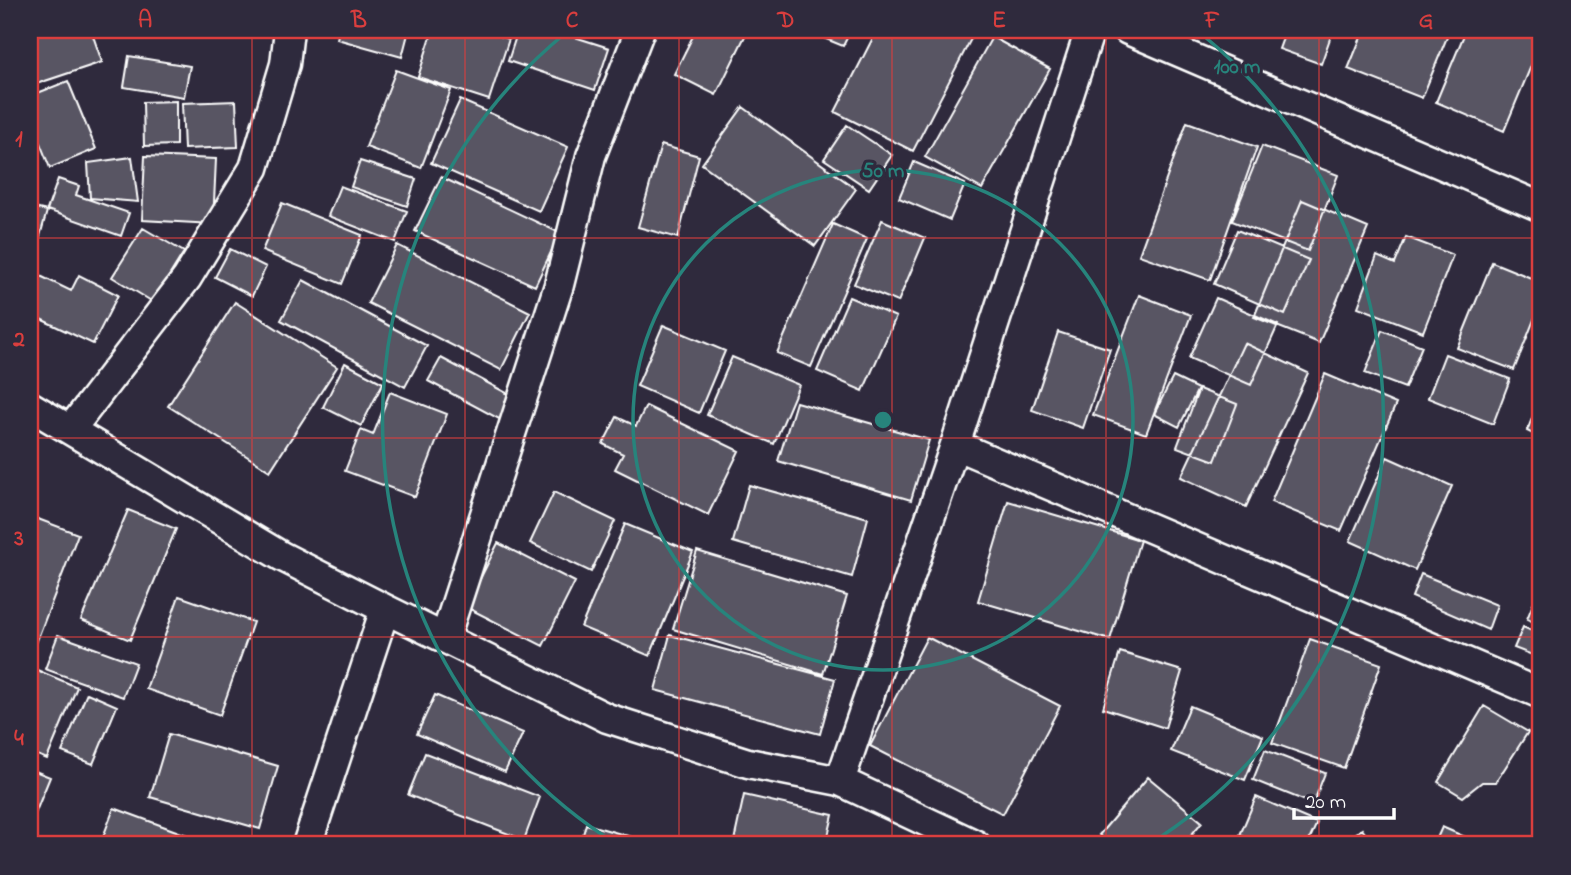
<svg xmlns="http://www.w3.org/2000/svg" width="1571" height="875" font-family="'Indie Flower',sans-serif">
<rect width="100%" height="100%" fill="#2f2a3d"/>
<filter id="ink" filterUnits="userSpaceOnUse"><feTurbulence type="fractalNoise" baseFrequency=".0143" numOctaves="2"/><feDisplacementMap in="SourceGraphic" scale="14" xChannelSelector="R" yChannelSelector="G"/><feConvolveMatrix kernelMatrix="1 2 1 2 8 2 1 2 1" color-interpolation-filters="sRGB"/></filter>
<g filter="url(#ink)">
<path fill="#595564" stroke="#fff" stroke-width="2" d="M 44,30 L 91,30 L 102,62 L 30,86 L 30,34 Z
M 339,30 L 409,30 L 402,57 L 337,39 Z
M 433,30 L 482,30 L 509,39 L 489,100 L 418,77 Z
M 518,30 L 553,30 L 609,48 L 595,90 L 508,61 Z
M 696,30 L 748,30 L 716,95 L 674,74 Z
M 804,30 L 851,30 L 843,46 Z
M 877,30 L 963,30 L 973,35 L 913,151 L 835,112 Z
M 1286,30 L 1333,30 L 1321,64 L 1279,49 Z
M 1364,30 L 1450,30 L 1422,98 L 1348,69 Z
M 1466,30 L 1541,30 L 1541,42 L 1504,131 L 1436,102 Z
M 992,37 L 1050,69 L 982,189 L 925,157 Z
M 129,56 L 190,66 L 184,97 L 124,87 Z
M 396,70 L 451,90 L 421,168 L 366,147 Z
M 68,81 L 96,149 L 50,168 L 30,118 L 30,96 Z
M 460,100 L 568,147 L 539,211 L 431,163 Z
M 176,101 L 176,145 L 144,146 L 143,102 Z
M 236,101 L 238,147 L 184,149 L 182,103 Z
M 743,107 L 856,189 L 815,246 L 702,164 Z
M 1541,108 L 1541,133 L 1532,128 Z
M 1187,122 L 1257,147 L 1210,280 L 1139,255 Z
M 847,125 L 892,155 L 869,189 L 824,159 Z
M 661,145 L 699,156 L 678,238 L 638,227 Z
M 1262,146 L 1338,175 L 1308,251 L 1232,221 Z
M 145,156 L 216,159 L 213,224 L 142,220 Z
M 132,157 L 138,202 L 90,198 L 88,163 Z
M 360,161 L 416,179 L 407,206 L 351,187 Z
M 914,162 L 965,184 L 950,220 L 899,198 Z
M 441,177 L 560,233 L 535,286 L 415,231 Z
M 58,179 L 79,186 L 76,195 L 129,213 L 121,236 L 47,210 Z
M 340,186 L 407,211 L 395,242 L 328,216 Z
M 1302,200 L 1368,228 L 1319,343 L 1254,317 Z
M 282,203 L 362,235 L 342,284 L 262,251 Z
M 30,207 L 47,211 L 35,254 L 30,253 Z
M 882,220 L 925,238 L 898,302 L 854,284 Z
M 833,224 L 867,239 L 811,367 L 777,353 Z
M 143,228 L 184,252 L 153,302 L 112,277 Z
M 1237,230 L 1309,260 L 1285,315 L 1214,284 Z
M 1406,237 L 1453,255 L 1423,332 L 1358,307 L 1377,256 L 1395,264 Z
M 397,245 L 530,312 L 501,370 L 368,303 Z
M 230,249 L 266,267 L 252,296 L 215,277 Z
M 1492,262 L 1541,282 L 1541,302 L 1514,370 L 1457,348 Z
M 30,271 L 71,291 L 79,275 L 118,295 L 93,344 L 30,314 Z
M 303,280 L 427,346 L 405,387 L 281,320 Z
M 1139,295 L 1191,315 L 1146,434 L 1093,415 Z
M 849,297 L 896,317 L 863,391 L 817,371 Z
M 1216,298 L 1278,325 L 1251,385 L 1189,358 Z
M 235,302 L 337,367 L 270,471 L 168,406 Z
M 663,325 L 725,351 L 699,413 L 637,386 Z
M 1382,330 L 1422,346 L 1405,388 L 1365,373 Z
M 1058,332 L 1110,349 L 1083,428 L 1032,410 Z
M 1244,343 L 1308,373 L 1246,507 L 1181,477 Z
M 1541,346 L 1541,371 L 1532,368 Z
M 1445,354 L 1510,379 L 1493,424 L 1428,398 Z
M 732,357 L 799,385 L 774,444 L 707,415 Z
M 441,358 L 514,397 L 501,420 L 428,381 Z
M 345,363 L 383,383 L 361,426 L 323,407 Z
M 1325,374 L 1396,404 L 1341,531 L 1271,502 Z
M 1173,377 L 1198,389 L 1179,427 L 1154,414 Z
M 1199,389 L 1237,404 L 1215,461 L 1177,447 Z
M 390,392 L 447,414 L 415,497 L 345,471 L 361,430 L 373,435 Z
M 1541,396 L 1541,438 L 1527,431 Z
M 796,402 L 929,440 L 911,500 L 778,461 Z
M 646,406 L 739,451 L 708,515 L 615,469 L 623,454 L 603,444 L 617,417 L 636,426 Z
M 1387,457 L 1452,486 L 1415,570 L 1350,541 Z
M 749,485 L 868,518 L 852,577 L 733,542 Z
M 554,492 L 615,521 L 591,572 L 530,543 Z
M 1008,501 L 1140,540 L 1110,640 L 978,601 Z
M 128,510 L 176,529 L 130,640 L 81,620 Z
M 30,516 L 78,534 L 36,643 L 30,640 Z
M 625,524 L 693,552 L 650,656 L 581,627 Z
M 498,543 L 575,582 L 543,646 L 466,607 Z
M 697,551 L 847,596 L 823,674 L 673,629 Z
M 1421,574 L 1497,605 L 1488,630 L 1412,597 Z
M 1541,584 L 1541,625 L 1527,619 Z
M 179,596 L 253,622 L 220,715 L 146,689 Z
M 1523,627 L 1541,635 L 1535,656 L 1514,648 Z
M 58,635 L 136,663 L 123,697 L 45,669 Z
M 670,635 L 835,679 L 820,734 L 655,690 Z
M 927,637 L 1060,706 L 1003,814 L 870,746 Z
M 1310,639 L 1381,664 L 1344,768 L 1272,743 Z
M 1120,652 L 1182,671 L 1165,728 L 1103,708 Z
M 30,667 L 77,687 L 47,759 L 30,752 Z
M 87,693 L 117,706 L 93,764 L 62,752 Z
M 435,695 L 523,733 L 505,772 L 417,734 Z
M 1190,706 L 1263,736 L 1245,780 L 1171,751 Z
M 1484,706 L 1528,732 L 1496,782 L 1482,782 L 1463,797 L 1438,782 Z
M 169,734 L 278,766 L 260,829 L 150,797 Z
M 1265,750 L 1325,773 L 1313,804 L 1253,780 Z
M 425,753 L 540,797 L 524,840 L 408,795 Z
M 30,769 L 50,777 L 30,826 Z
M 1148,777 L 1202,822 L 1183,845 L 1111,845 L 1099,835 Z
M 744,795 L 833,815 L 826,845 L 752,845 L 734,841 Z
M 1256,797 L 1317,823 L 1307,845 L 1263,845 L 1240,835 Z
M 114,808 L 214,845 L 100,845 Z
M 586,824 L 642,840 L 640,845 L 580,845 Z
M 1442,827 L 1479,843 L 1478,845 L 1434,845 Z
M 1362,829 L 1374,845 L 1340,845 Z"/>
<g fill="none" stroke-linecap="round" stroke-linejoin="round">
<defs>
<path id="minor" d="M 1128,30 L 1541,207
M 30,406 L 281,556 L 385,609 L 607,718 L 748,763 L 840,781 L 976,845
M 71,429 L 187,278 L 254,168 L 285,64 L 289,30
M 955,445 L 1541,694
M 445,638 L 559,285 L 591,156 L 640,30
M 840,781 L 955,445 L 1090,30
M 307,845 L 385,609"/>
</defs>
<use href="#minor" stroke="#fff" stroke-width="33"/>
<use href="#minor" stroke="#2f2a3d" stroke-width="28"/>
</g>
</g>
<path fill="none" stroke="#da3e3e" stroke-width="2" stroke-opacity="0.55" d="M 252,30 L 252,845M 465,30 L 465,845M 679,30 L 679,845M 892,30 L 892,845M 1106,30 L 1106,845M 1319,30 L 1319,845M 30,238 L 1541,238M 30,438 L 1541,438M 30,637 L 1541,637"/>
<g fill="none" stroke="#27847c" stroke-width="3.5">
<circle cx="883" cy="420" r="250"/>
<path d="M618 845A501 501 0 0 1 568 31M1198 31A501 501 0 0 1 1148 845"/>
</g>
<circle cx="883" cy="420" r="10" fill="#27847c" stroke="#2f2a3d" stroke-width="3.5"/>
<g font-size="21" text-anchor="middle" font-weight="bold" fill="#27847c" stroke="#2f2a3d" stroke-width="6" stroke-linejoin="round" paint-order="stroke">
<text x="1237" y="73">100 m</text>
<text x="883" y="177">50 m</text>
</g>
<rect width="1571" height="875" fill="none" stroke="#2f2a3d" stroke-width="77"/>
<path d="M1294 808v10h100v-10" fill="none" stroke="#ffffff" stroke-width="3.5"/>
<text x="1305" y="808" font-size="21" fill="#ffffff" stroke="#2f2a3d" stroke-width="5" paint-order="stroke">20 m</text>
<rect x="38" y="38" width="1494" height="798" fill="none" stroke="#da3e3e" stroke-width="2.5"/>
<g font-size="23" text-anchor="middle" font-weight="bold" fill="#da3e3e">
<text x="145" y="27">A</text>
<text x="359" y="27">B</text>
<text x="572" y="27">C</text>
<text x="786" y="27">D</text>
<text x="999" y="27">E</text>
<text x="1212" y="27">F</text>
<text x="1426" y="27">G</text>
<text x="19" y="146">1</text>
<text x="19" y="346">2</text>
<text x="19" y="545">3</text>
<text x="19" y="745">4</text>
</g>
</svg>
